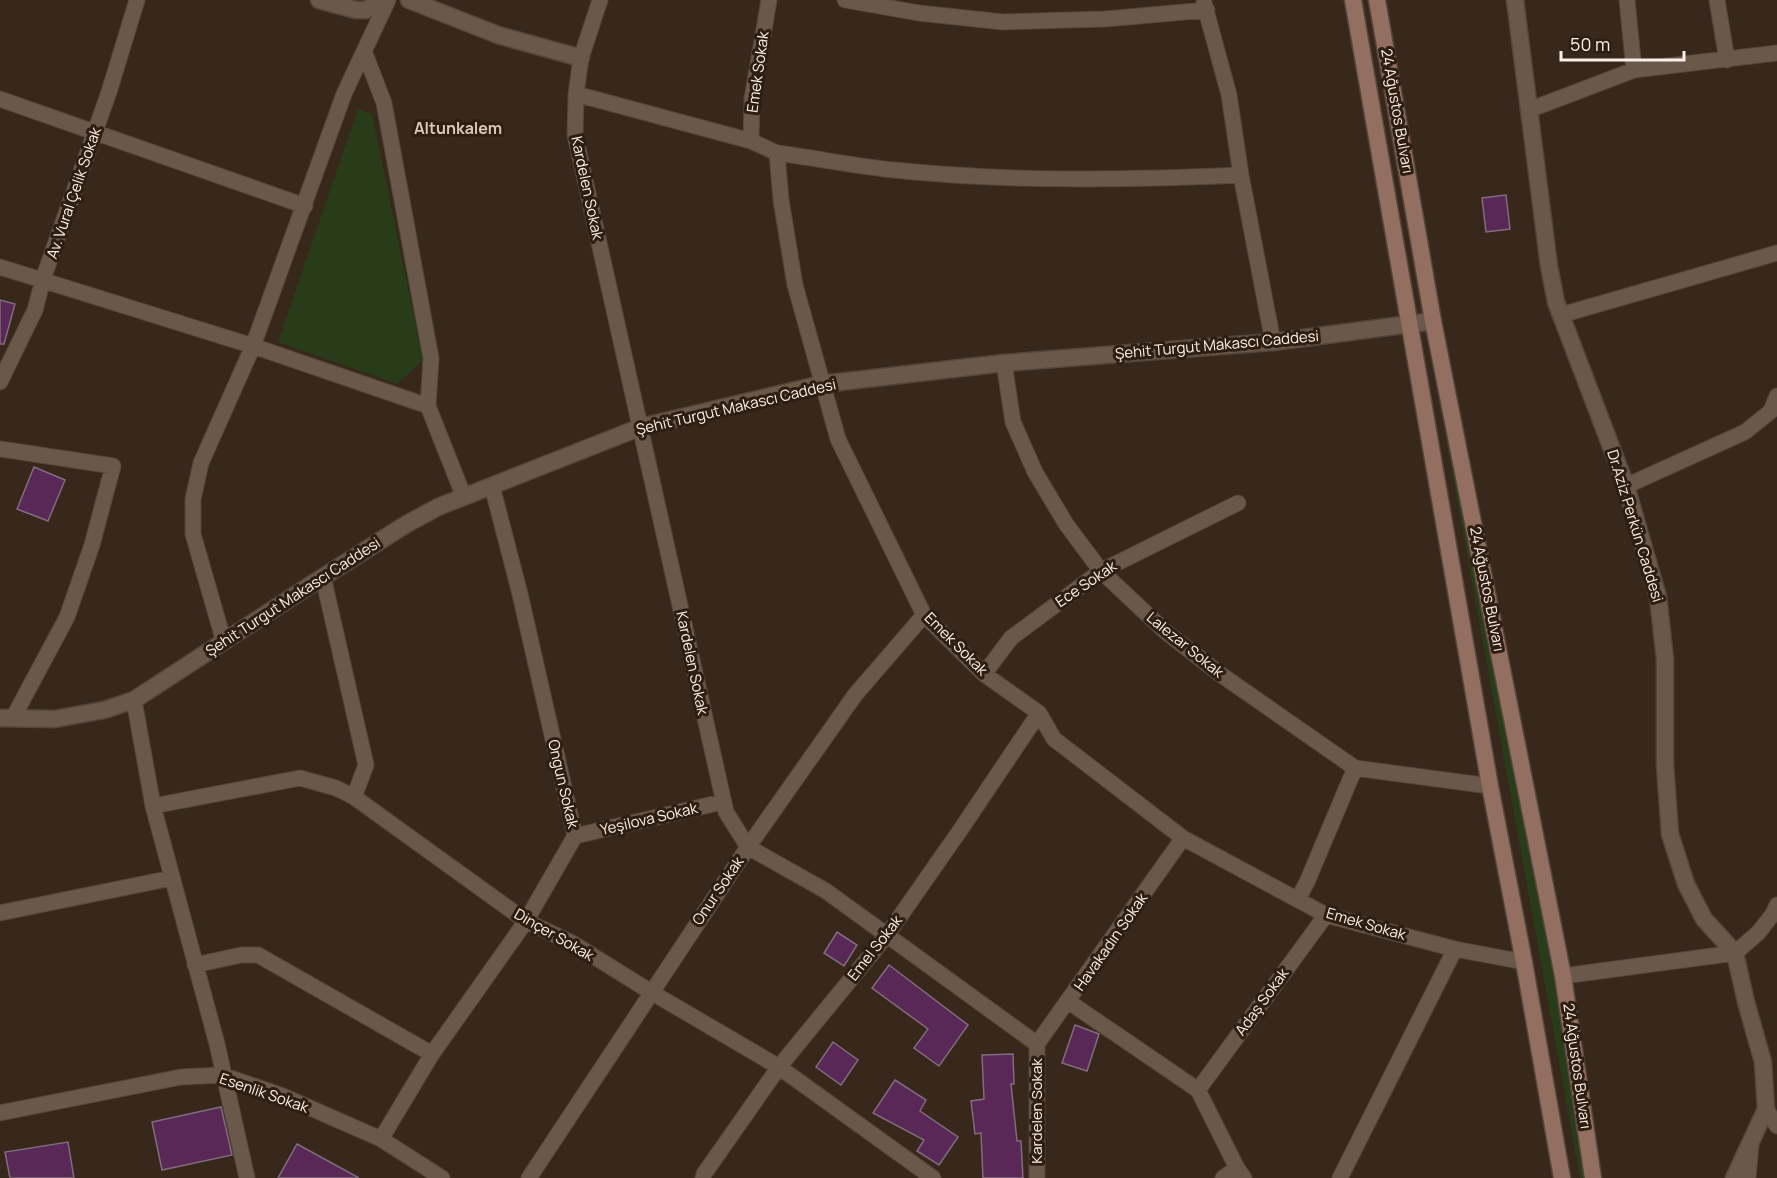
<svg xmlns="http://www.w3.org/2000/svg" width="1777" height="1178" font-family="Manrope,sans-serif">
<rect width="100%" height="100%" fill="#38271b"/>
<path fill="#283c19" d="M 358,109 L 372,114 L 423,360 L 397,384 L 278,342 Z
M 1439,343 L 1590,1178 L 1580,1178 L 1429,345 Z"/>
<path fill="#592856" stroke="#7f6d7d" stroke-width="1.5" d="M 1506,195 L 1510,229 L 1486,232 L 1482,198 Z
M 0,300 L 15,304 L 4,344 L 0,344 Z
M 34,467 L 65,480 L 48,521 L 17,509 Z
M 837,932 L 857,945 L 844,966 L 824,953 Z
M 889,965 L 968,1025 L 939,1066 L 914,1048 L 928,1029 L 872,988 Z
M 1075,1025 L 1099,1034 L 1087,1071 L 1062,1063 Z
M 833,1042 L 858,1060 L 841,1085 L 816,1067 Z
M 1013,1054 L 1014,1084 L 1011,1084 L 1017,1141 L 1021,1141 L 1023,1178 L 983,1178 L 981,1133 L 975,1134 L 971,1101 L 984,1099 L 982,1055 Z
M 895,1080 L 926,1100 L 920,1111 L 958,1137 L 939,1165 L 917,1151 L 924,1140 L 873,1113 Z
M 221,1107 L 232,1155 L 162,1170 L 152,1122 Z
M 68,1142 L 74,1178 L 10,1178 L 5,1152 Z
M 297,1144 L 359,1178 L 278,1178 Z"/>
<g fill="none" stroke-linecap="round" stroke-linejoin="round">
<defs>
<path id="minor" d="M 600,0 L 581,58 L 576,94 L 575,135 L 726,812 L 748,847 L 826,891 L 1037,1044 L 1037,1178
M 769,0 L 752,99 L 751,141 L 777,153 L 781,200 L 795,285 L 838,439 L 924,615 L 984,674 L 1039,713 L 1054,739 L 1183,838 L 1326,915 L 1455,949 L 1524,962
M 845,0 L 919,13 L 1003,22 L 1105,19 L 1207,10
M 1627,0 L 1634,70
M 1717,0 L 1727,60
M 1204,3 L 1229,95 L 1241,175 L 1273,342
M 364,51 L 384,103 L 431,358 L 428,406 L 464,497
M 576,94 L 751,141
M 0,99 L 305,206
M 1529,110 L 1634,70 L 1777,53
M 777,153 C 816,158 855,166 894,170 C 1010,182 1125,180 1241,175
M 0,267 L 253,346 L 428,406
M 1561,315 L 1777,253
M 1004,363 L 1013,422 L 1035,472 L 1066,524 L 1101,571 L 1166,632 L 1220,674 L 1355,768 L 1490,786
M 0,382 L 35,310 L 43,279 L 109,92 L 137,0
M 0,449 L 113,466 L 92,545 L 67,617 L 13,718
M 1626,486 L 1745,432 L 1771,411 L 1777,396
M 323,577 L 366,765 L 354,797
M 224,642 L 193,534 L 193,499 L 201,463 L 253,346 L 344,94 L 388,0
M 984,674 L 1011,638 L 1101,571 L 1238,503
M 134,700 L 153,806 L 217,1044 L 247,1178
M 153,806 L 300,778 L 336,788 L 354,797 L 526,921 L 574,944 L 651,992 L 779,1067 L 933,1178
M 575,836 L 722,802
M 1298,899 L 1307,882 L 1355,768
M 0,913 L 172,878
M 195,965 L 241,955 L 258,955 L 432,1054
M 1563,976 L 1735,953 L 1758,933 L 1773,914 L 1777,905
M 1069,1002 L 1198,1090 L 1237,1168 L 1244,1178
M 1037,1044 L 1183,838
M 1198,1090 L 1326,915
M 1766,1109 L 1777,1126
M 0,1113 L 181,1077 L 222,1075 L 283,1096 L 381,1139 L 442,1178
M 381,1139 L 432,1054 L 526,921 L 575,836 L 520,594 L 492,486
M 529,1178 L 748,847 L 855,695 L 924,615
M 703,1178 L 704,1174 L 779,1067 L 887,935 L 961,829 L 1039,713
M 1223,1178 L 1237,1168
M 1340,1178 L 1455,949
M 1748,1178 L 1751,1145"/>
<path id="tertiary" d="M 319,0 L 356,10 L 366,10 L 382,0
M 409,0 L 498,35 L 581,58
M 1515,0 L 1549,266 L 1556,302 L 1626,486 L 1658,597 L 1665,659 L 1665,765 L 1670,834 L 1686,884 L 1704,919 L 1735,953 L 1746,1002 L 1763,1062 L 1766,1109 L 1734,1178
M 0,718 L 55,719 L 104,710 L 134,700 L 309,586 L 405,525 L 438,507 L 641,427 L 822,384 L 1004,363 L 1273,342 L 1433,321"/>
<path id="secondary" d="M 1353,0 L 1490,786 L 1524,962 L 1562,1178
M 1377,0 L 1433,321 L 1563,976 L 1593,1178"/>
</defs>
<use href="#minor" stroke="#54463b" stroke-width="17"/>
<use href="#tertiary" stroke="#54463b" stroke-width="19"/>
<use href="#secondary" stroke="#54463b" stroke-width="19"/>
<use href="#minor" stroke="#6a584a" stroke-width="15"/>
<use href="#tertiary" stroke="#6a584a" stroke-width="16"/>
<use href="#secondary" stroke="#936f61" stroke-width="16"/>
</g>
<g text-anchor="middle" stroke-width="6" stroke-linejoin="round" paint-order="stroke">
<g font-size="15" fill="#fbefe7" stroke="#2e1e12">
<text transform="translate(758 72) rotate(-82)" y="5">Emek Sokak</text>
<text transform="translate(1397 111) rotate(80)" y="5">24 Ağustos Bulvarı</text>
<text transform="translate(587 188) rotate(78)" y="5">Kardelen Sokak</text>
<text transform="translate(74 193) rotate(-71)" y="5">Av. Vural Çelik Sokak</text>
<text transform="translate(1217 345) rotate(-5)" y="5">Şehit Turgut Makascı Caddesi</text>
<text transform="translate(736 407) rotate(-13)" y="5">Şehit Turgut Makascı Caddesi</text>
<text transform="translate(1635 526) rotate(73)" y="5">Dr.Aziz Perkün Caddesi</text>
<text transform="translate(1086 584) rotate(-34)" y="5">Ece Sokak</text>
<text transform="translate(1487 589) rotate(79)" y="5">24 Ağustos Bulvarı</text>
<text transform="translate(293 597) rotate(-33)" y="5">Şehit Turgut Makascı Caddesi</text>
<text transform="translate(956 644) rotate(45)" y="5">Emek Sokak</text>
<text transform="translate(1185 645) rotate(39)" y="5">Lalezar Sokak</text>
<text transform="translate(692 663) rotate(78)" y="5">Kardelen Sokak</text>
<text transform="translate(563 784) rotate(77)" y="5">Ongun Sokak</text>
<text transform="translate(649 819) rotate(-13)" y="5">Yeşilova Sokak</text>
<text transform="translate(718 891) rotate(-56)" y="5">Onur Sokak</text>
<text transform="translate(1366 924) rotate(16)" y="5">Emek Sokak</text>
<text transform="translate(554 935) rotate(30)" y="5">Dinçer Sokak</text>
<text transform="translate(1111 942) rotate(-55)" y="5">Havakadın Sokak</text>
<text transform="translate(875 948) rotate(-52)" y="5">Emel Sokak</text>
<text transform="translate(1262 1002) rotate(-54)" y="5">Adaş Sokak</text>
<text transform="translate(1577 1066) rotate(82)" y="5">24 Ağustos Bulvarı</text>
<text transform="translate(264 1093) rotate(19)" y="5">Esenlik Sokak</text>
<text transform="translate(1037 1111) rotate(-90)" y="5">Kardelen Sokak</text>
</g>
<g font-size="16" font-weight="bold" fill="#ddc7b8" stroke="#2e1e12">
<text x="458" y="134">Altunkalem</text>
</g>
</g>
<path d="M1561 51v9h123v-9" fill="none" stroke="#fbefe7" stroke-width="3"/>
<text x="1570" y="51" font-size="18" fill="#fbefe7" stroke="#2e1e12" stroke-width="4.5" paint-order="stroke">50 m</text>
</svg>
